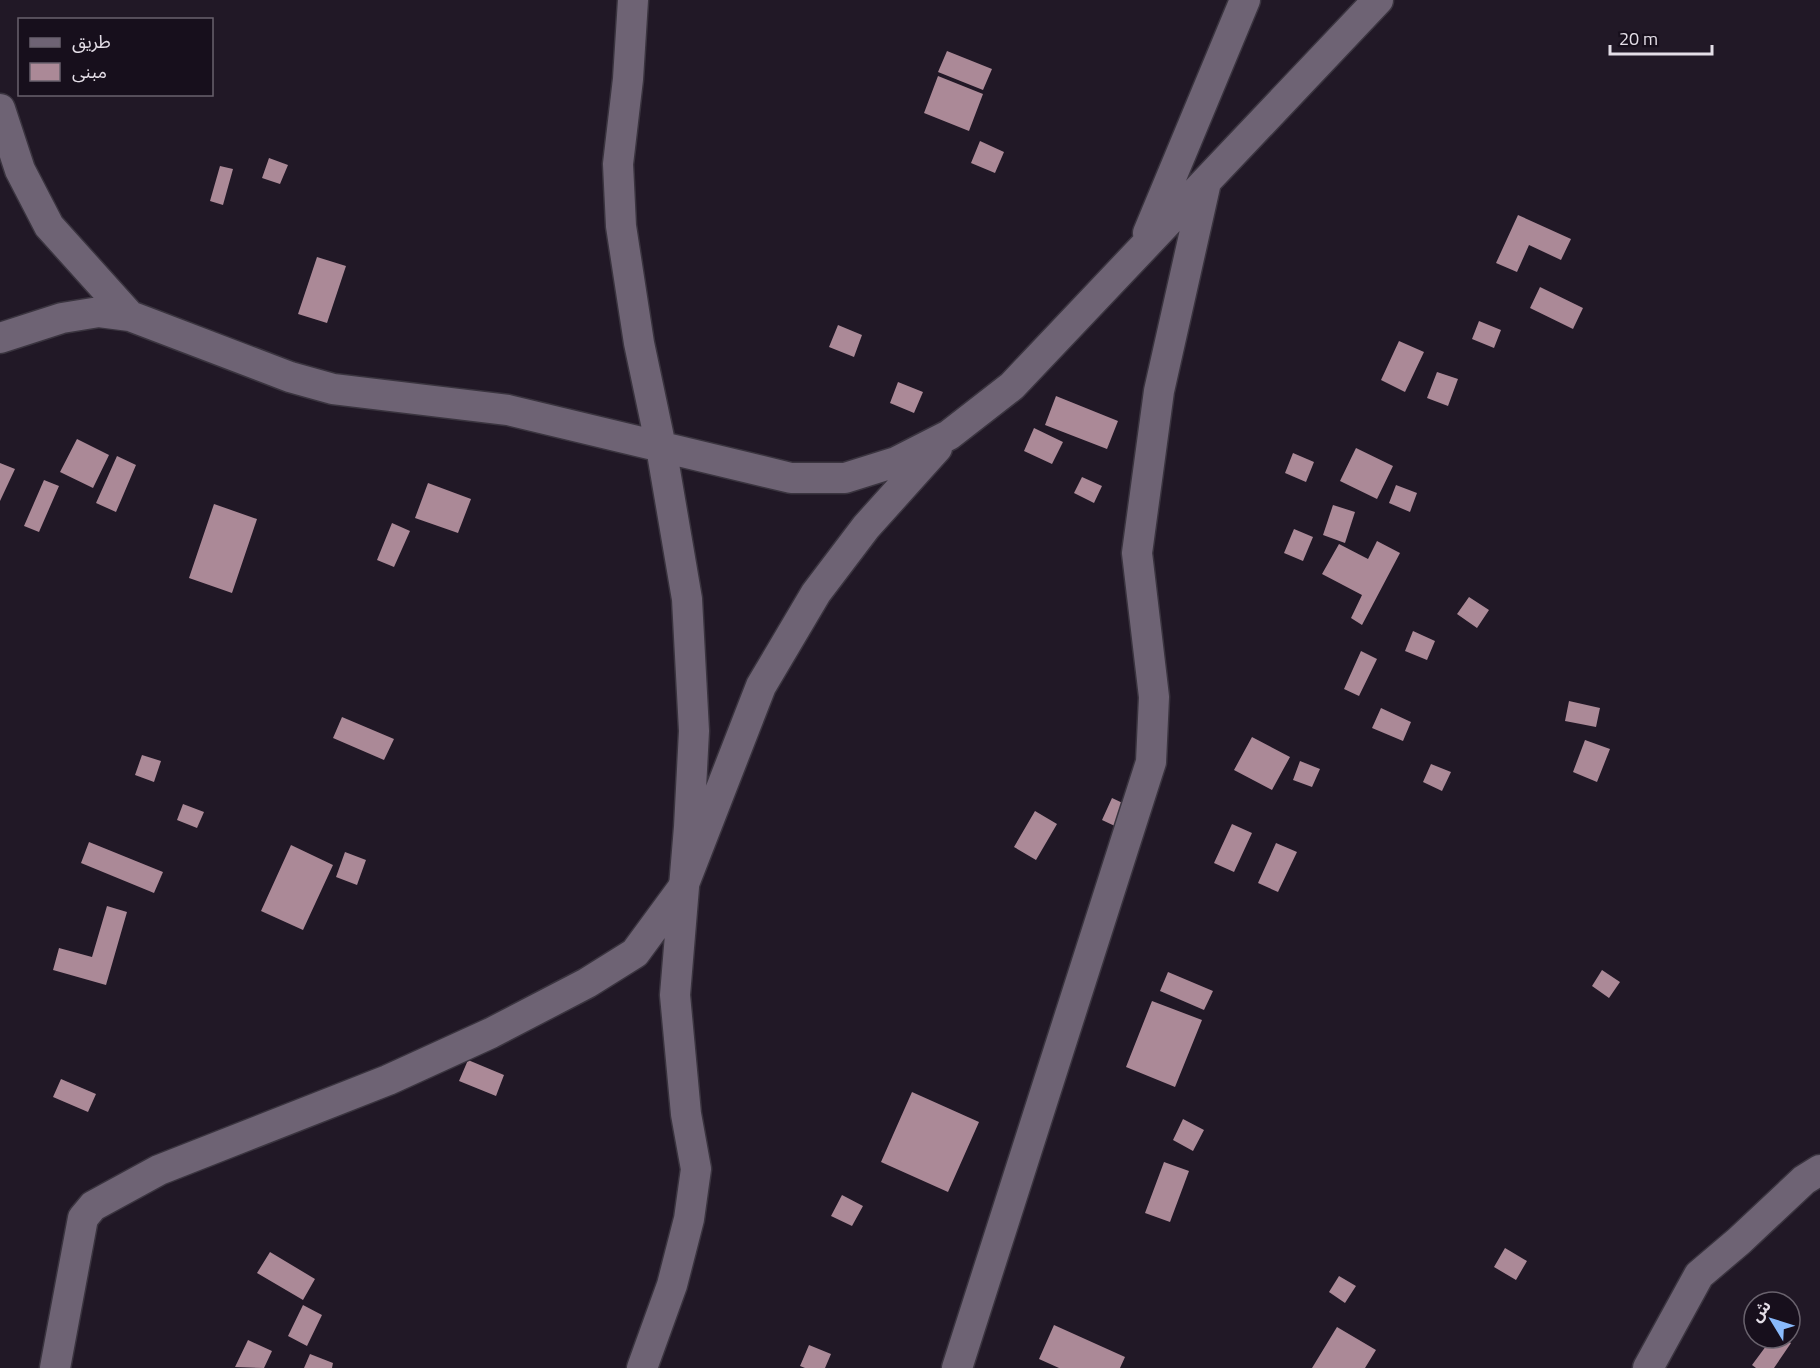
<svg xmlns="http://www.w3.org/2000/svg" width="1820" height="1368" font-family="'Titillium Web','Noto Sans Arabic',sans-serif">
<rect width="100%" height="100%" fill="#211826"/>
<path fill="#ab8997" d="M 947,51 L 992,69 L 983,90 L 938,72 Z
M 938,76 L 983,94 L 969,131 L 924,113 Z
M 980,141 L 1004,152 L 995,173 L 971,163 Z
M 269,158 L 288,165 L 280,184 L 262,178 Z
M 220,166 L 233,169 L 223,205 L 210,201 Z
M 1518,215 L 1571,239 L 1561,260 L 1529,245 L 1517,272 L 1496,263 Z
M 317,257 L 346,266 L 327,323 L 298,314 Z
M 1540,287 L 1583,308 L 1573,329 L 1530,308 Z
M 1479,321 L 1501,330 L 1494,348 L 1472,339 Z
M 838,325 L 862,335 L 854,357 L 829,347 Z
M 1399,341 L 1424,352 L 1405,392 L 1381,380 Z
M 1437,372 L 1458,379 L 1448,406 L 1427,398 Z
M 898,382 L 923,392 L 914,413 L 890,403 Z
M 1056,396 L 1118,421 L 1107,449 L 1045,425 Z
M 1034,428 L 1063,442 L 1052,464 L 1024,451 Z
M 77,439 L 109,455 L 93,488 L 60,472 Z
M 1356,448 L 1393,466 L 1377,499 L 1340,481 Z
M 1293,453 L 1314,462 L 1306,482 L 1285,473 Z
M 117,456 L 136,465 L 116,512 L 96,503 Z
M 0,463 L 15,469 L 0,501 Z
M 1082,477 L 1102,486 L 1094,503 L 1074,493 Z
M 44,480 L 59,486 L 39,532 L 24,526 Z
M 428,483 L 471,499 L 458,533 L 415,518 Z
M 1396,485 L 1417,493 L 1410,512 L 1389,503 Z
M 214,504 L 257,519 L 232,593 L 189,578 Z
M 1333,505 L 1355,512 L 1345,543 L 1323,535 Z
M 392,523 L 410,531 L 394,567 L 377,560 Z
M 1294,529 L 1313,537 L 1303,561 L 1284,553 Z
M 1377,541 L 1400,553 L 1362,625 L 1351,618 L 1362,595 L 1322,574 L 1339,544 L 1368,559 Z
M 1469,597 L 1489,610 L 1477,628 L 1457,614 Z
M 1413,631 L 1435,641 L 1427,660 L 1405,651 Z
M 1361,651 L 1377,659 L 1359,696 L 1344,689 Z
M 1569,701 L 1600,708 L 1596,727 L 1565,721 Z
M 1381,708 L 1411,722 L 1403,741 L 1372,728 Z
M 342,717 L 394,739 L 384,760 L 333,738 Z
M 1252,737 L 1290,757 L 1272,790 L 1234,770 Z
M 1585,740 L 1610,749 L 1597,782 L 1573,772 Z
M 142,755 L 161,761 L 154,782 L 135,775 Z
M 1300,761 L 1320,769 L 1312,787 L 1293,780 Z
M 1431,764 L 1451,772 L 1442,791 L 1423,782 Z
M 1112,798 L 1127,805 L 1117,827 L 1102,820 Z
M 183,804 L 204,812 L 197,828 L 177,820 Z
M 1035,811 L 1057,824 L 1036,860 L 1014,847 Z
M 1232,824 L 1252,833 L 1234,872 L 1214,863 Z
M 89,842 L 163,872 L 154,893 L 81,863 Z
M 1276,843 L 1297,852 L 1278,892 L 1258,883 Z
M 291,845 L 333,865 L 303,930 L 261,911 Z
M 345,852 L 366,860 L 357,885 L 336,877 Z
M 107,906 L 127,912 L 106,985 L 53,970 L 59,948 L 92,957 Z
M 1602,970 L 1620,982 L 1609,998 L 1592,986 Z
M 1168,972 L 1213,991 L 1204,1010 L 1160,991 Z
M 1152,1001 L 1202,1020 L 1175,1087 L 1126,1067 Z
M 468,1060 L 504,1075 L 496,1096 L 459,1081 Z
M 61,1079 L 96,1094 L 88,1112 L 53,1097 Z
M 912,1092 L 979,1122 L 948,1192 L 881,1162 Z
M 1183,1119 L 1204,1130 L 1193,1151 L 1173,1140 Z
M 1164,1162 L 1189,1171 L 1170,1222 L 1145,1213 Z
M 842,1195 L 863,1206 L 852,1226 L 831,1216 Z
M 1505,1248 L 1527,1261 L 1516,1280 L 1494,1267 Z
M 270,1252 L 315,1279 L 303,1300 L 257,1273 Z
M 1339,1276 L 1356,1286 L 1345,1303 L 1329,1292 Z
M 303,1305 L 322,1315 L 307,1346 L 288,1336 Z
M 1054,1325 L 1125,1357 L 1120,1368 L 1059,1368 L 1039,1359 Z
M 1337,1327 L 1376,1350 L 1365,1368 L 1312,1368 Z
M 1772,1338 L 1784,1338 L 1791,1343 L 1774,1368 L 1756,1368 L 1752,1365 Z
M 248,1340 L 272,1351 L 264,1368 L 235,1367 Z
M 809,1345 L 831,1354 L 825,1368 L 805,1368 L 800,1366 Z
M 310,1354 L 333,1363 L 332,1368 L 304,1368 Z"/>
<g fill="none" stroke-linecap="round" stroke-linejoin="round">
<defs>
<path id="street" d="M 633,0 L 628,79 L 618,164 L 621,226 L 639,343 L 661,447 L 687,599 L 694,731 L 689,827 L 675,995 L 686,1114 L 696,1169 L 689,1219 L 672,1285 L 642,1368
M 0,109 L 20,170 L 49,226 L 130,316
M 1148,233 L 1245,0
M 0,338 L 62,318 L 99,312 L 130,316 L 290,377 L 333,389 L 508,410 L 791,478 L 845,478 L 896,462 L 949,435 L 1012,386 L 1378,0
M 55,1368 L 83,1218 L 93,1206 L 159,1170 L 388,1080 L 491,1033 L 587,983 L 635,953 L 682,889 L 761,686 L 816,593 L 866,527 L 937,448
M 957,1368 L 1151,762 L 1154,697 L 1137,553 L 1159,391 L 1206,182
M 1648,1368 L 1699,1275 L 1739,1241 L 1804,1180 L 1820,1170"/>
</defs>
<use href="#street" stroke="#3a343f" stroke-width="33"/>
<use href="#street" stroke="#6e6374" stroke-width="30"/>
</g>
<rect x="18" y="18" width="195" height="78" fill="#170f1c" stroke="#69626d" stroke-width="1.5"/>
<rect x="30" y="38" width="30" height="9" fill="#6e6374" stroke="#69626d" stroke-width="1.5"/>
<text x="72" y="48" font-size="18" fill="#e4dee7">طريق</text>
<rect x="30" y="63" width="30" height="18" fill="#ab8997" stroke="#69626d" stroke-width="1.5"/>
<text x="72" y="78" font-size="18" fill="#e4dee7">مبنى</text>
<g transform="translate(1772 1320) rotate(308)"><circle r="28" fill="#170f1c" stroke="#69626d" stroke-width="1.5"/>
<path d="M0-4.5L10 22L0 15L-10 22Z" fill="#89bafc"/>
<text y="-9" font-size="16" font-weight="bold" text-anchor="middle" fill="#e4dee7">ش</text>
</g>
<path d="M1610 45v9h102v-9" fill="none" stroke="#e4dee7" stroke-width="3"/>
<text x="1619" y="45" font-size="18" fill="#e4dee7" stroke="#170f1c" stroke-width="4.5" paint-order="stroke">20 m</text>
</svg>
